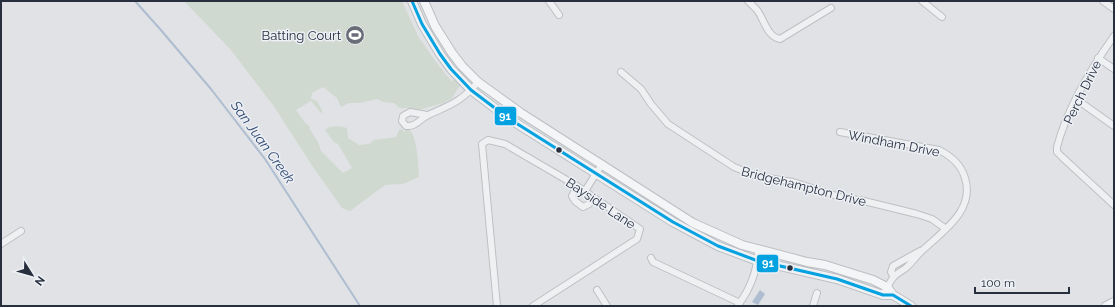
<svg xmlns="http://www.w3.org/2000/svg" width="1115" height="307" font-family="Raleway,sans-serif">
<rect width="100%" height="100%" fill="#e0e2e5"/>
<path fill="#d0d9d0" d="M 184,1 L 402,1 L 418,36 L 436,62 L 451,81 L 457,79 L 460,85 L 452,98 L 443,103 L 419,110 L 407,108 L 400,108 L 394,103 L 383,102 L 377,99 L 360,103 L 349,103 L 341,107 L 337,98 L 323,87 L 312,93 L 311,99 L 317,101 L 322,110 L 322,114 L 311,101 L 296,110 L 306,124 L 307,124 L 310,127 L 309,128 L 318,142 L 321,151 L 343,173 L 352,168 L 338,144 L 334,142 L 325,130 C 331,125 340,126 347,128 L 348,138 L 359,145 L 369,144 L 374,140 L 396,137 L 399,130 L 402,129 L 405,133 L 405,129 L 408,128 C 418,137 418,164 419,177 L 403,184 L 385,185 L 350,211 L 342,208 L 313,167 L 275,108 L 231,50 Z"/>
<path fill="#aebdd0" d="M 760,290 L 765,294 L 758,305 L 752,302 Z"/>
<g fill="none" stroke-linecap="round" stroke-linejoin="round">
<path stroke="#aebdd0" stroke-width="2" d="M 135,1 L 160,29 L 211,89 L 265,159 L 360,306"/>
<defs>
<path id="minor" d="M 549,1 L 559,15
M 748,1 C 751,4 754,7 757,10 C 764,19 767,37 780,39 L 831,8
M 922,1 L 942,17
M 1103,1 L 1114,9
M 1114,36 C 1092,67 1067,109 1057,147 L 1057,152 L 1062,157 L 1114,205
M 1098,58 L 1114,69
M 621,72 L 641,89 L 651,104 L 668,124 L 734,167 L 756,176 L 793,182 L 840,197 L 864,201 L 917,214 L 932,219 L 946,229
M 1076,99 L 1114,126
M 427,115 L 410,112 L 403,116 L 402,121 L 406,126 C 416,127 420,119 428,115 C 450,105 461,102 478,82
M 840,132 L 939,150 C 951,156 961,164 965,178 C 975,210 944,230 924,249 C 918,254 913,261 907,267 C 903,271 896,273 893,278 C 890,281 888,287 885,291
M 577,186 L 572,196 L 575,201 L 583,207 L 589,204 L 594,197
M 585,191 L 602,164
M 1,244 L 21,231
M 651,258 L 653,262 L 740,303
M 893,276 L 891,272 L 893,266 L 920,251
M 597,290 L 607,306
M 738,305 C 750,290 758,269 758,249
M 497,306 L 482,144 L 488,140 L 505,144 L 577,186 L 640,229 L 637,239 L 533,306
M 813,306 L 817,293"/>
<path id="major" d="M 412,1 L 422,24 L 440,54 L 451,69 L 471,90 L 508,118 L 673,222 L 718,246 L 758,261 L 837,279 L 883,295 L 893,295
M 424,1 L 435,26 L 452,53 L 462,66 L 478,82 L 521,113 L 693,223 L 742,245 L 807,262 L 825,265 L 873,280 L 887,287 L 893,295 L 911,306
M 1106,306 L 1114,302"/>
</defs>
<use href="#minor" stroke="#bec0c3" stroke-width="8"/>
<use href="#major" stroke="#bcbfc3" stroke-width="10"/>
<use href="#minor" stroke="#eff0f2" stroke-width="6"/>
<use href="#major" stroke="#f4f5f6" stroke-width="8"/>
<defs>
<path id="bus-1" d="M 412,1 L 422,24 L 440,54 L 451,69 L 471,90 L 508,118 L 673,222 L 718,246 L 758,261 L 837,279 L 883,295 L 893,295 L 911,306"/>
</defs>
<use href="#bus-1" stroke="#edf0f5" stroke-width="6"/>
<use href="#bus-1" stroke="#04a2e0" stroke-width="3"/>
</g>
<defs>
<symbol id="stadium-disc" viewBox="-11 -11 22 22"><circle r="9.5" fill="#686d78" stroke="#edf0f5"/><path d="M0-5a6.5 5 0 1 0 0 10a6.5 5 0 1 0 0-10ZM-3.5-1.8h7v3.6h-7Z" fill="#fff"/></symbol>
</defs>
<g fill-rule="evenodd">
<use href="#stadium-disc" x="344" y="24" width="22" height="22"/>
</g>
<g fill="#272e3e" stroke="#edf0f5" stroke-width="1.5">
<circle cx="559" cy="150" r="3.5"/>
<circle cx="790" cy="268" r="3.5"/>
</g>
<g text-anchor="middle" stroke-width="3" stroke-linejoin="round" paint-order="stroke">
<g font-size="13" fill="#272e3e" stroke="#edf0f5" text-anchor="end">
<text x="341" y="40">Batting Court</text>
</g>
<g font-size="13" fill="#272e3e" stroke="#edf0f5">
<text transform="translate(1082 92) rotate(-64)" y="5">Perch Drive</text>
<text transform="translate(894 143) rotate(11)" y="5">Windham Drive</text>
<text transform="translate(804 186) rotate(14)" y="5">Bridgehampton Drive</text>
<text transform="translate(601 203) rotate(34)" y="5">Bayside Lane</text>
</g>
<g font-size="14" font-style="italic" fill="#324b71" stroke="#edf0f5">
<text transform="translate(263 142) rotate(54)" y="5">San Juan Creek</text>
</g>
</g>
<g stroke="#edf0f5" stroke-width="1.5">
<rect x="494" y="106" width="23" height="20" rx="4" fill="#04a2e0"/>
<rect x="756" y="254" width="23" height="19" rx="4" fill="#04a2e0"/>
</g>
<g font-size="11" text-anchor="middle" font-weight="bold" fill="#fff">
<text x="505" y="120">91</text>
<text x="768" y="267">91</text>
</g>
<rect width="1115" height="307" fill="none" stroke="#272e3e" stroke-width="4"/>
<g transform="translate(32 275) rotate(127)" stroke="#edf0f5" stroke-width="3" paint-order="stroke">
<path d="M0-3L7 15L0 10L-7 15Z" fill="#272e3e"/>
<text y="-6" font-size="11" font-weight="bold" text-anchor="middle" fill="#272e3e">N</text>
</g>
<path d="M975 287v6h94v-6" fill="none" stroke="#272e3e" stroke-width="2"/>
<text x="981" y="287" font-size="12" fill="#272e3e" stroke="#edf0f5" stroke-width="3" paint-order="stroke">100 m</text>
</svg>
